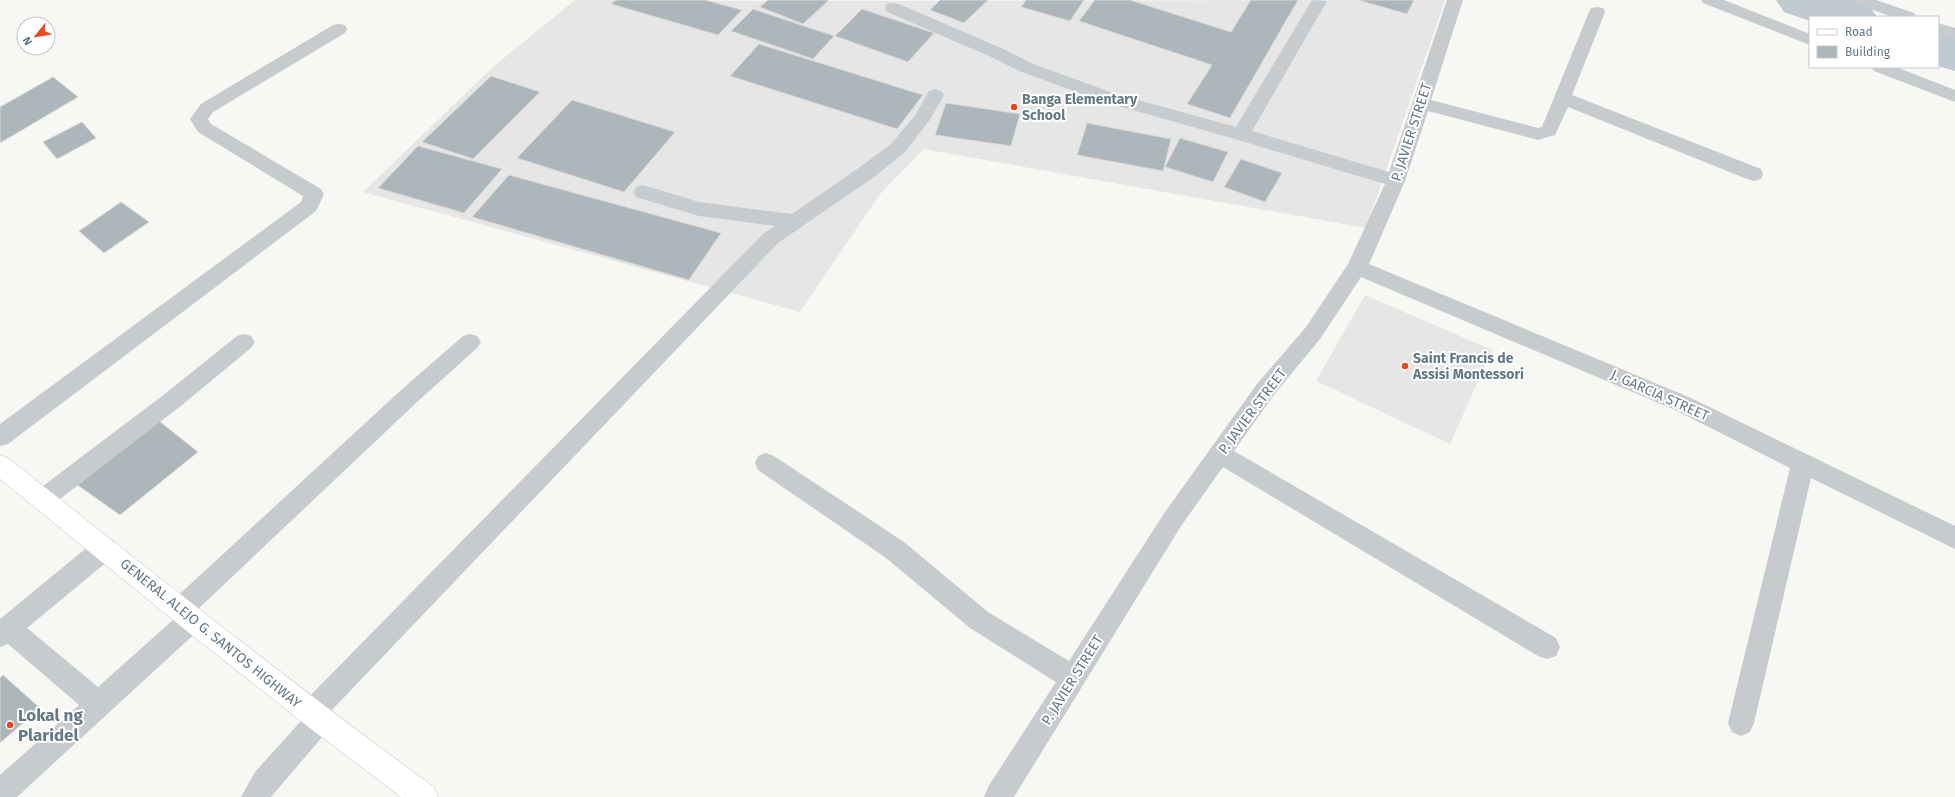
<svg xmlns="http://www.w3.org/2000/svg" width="1955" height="797" font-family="'Fira Sans',sans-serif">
<rect width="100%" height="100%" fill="#f7f7f4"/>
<path fill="#e5e6e5" d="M 575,0 L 764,1 L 1445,0 L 1366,228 L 924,149 L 880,194 L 800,312 L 363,192 L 494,66 Z
M 1365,295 L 1492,350 L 1450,444 L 1316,381 Z"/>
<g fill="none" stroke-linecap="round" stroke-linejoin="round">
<path fill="#becacf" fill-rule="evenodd" d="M 1776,0 L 1855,0 L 1869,5 L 1877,17 L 1810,17 L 1810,21 L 1784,12 Z
M 1938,29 L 1955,34 L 1955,71 L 1938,66 Z"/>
</g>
<path fill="#adb6bb" stroke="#d9d9d6" d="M 616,0 L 705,0 L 742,10 L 718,35 L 611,4 Z
M 768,0 L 829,0 L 803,24 L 760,7 Z
M 940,0 L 988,0 L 964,23 L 930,10 Z
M 1026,0 L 1084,0 L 1070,21 L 1021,7 Z
M 1095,0 L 1130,0 L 1231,32 L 1251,0 L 1298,0 L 1230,118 L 1187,104 L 1212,65 L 1079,21 Z
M 1358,0 L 1414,0 L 1407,14 Z
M 753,9 L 834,36 L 813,59 L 731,31 Z
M 862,9 L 934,33 L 908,62 L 835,36 Z
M 759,44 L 923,95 L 897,129 L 730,76 Z
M 491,76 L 540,92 L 473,159 L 422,142 Z
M 53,77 L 78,97 L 0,143 L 0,107 Z
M 572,100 L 675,132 L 624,192 L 517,158 Z
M 946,103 L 1020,114 L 1011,146 L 935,135 Z
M 82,122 L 96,138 L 57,159 L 43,142 Z
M 1087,123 L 1171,139 L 1163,171 L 1077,155 Z
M 1180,138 L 1228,152 L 1213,182 L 1165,167 Z
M 418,146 L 502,169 L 464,213 L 378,188 Z
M 1241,159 L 1282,173 L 1265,202 L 1224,187 Z
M 509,175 L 721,233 L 689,280 L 472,217 Z
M 121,202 L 149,222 L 104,253 L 79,231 Z
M 159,421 L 198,452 L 120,515 L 76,484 Z
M 3,675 L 40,708 L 0,743 L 0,678 Z"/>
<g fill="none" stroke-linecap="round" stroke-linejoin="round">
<defs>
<path id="major" d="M 0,455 L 8,458 C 149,570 289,681 434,787 L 438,797 L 401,797 L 311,729 L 183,628 L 0,479 Z"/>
</defs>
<use href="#major" stroke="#babec2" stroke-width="1"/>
<path fill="#c7cbce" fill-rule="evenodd" d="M 1312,0 L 1327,1 L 1252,131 L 1389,172 L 1447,0 L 1463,0 L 1431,100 L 1538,128 L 1542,127 L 1589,12 L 1591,8 L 1597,7 L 1603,8 L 1605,12 L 1572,95 L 1761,169 L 1763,174 L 1761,179 L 1754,181 L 1747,179 L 1568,107 L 1555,135 L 1538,140 L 1428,111 L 1405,181 L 1369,264 L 1691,398 L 1955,526 L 1955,549 L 1811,478 L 1754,723 L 1750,732 L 1741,736 L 1732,732 L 1728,723 L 1790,468 L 1675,410 L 1361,277 L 1320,339 L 1273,396 L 1234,451 L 1556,638 L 1560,647 L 1556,656 L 1547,659 L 1538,656 L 1223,467 L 1181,526 L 1014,797 L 984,797 L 988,787 L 1056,682 L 970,628 L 886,558 L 758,470 L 755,463 L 758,456 L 766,453 L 774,456 L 904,542 L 988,612 L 1069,661 L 1165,512 L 1257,384 L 1306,327 L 1348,264 L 1385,184 L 1235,139 L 1101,101 L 1019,71 L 989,56 L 887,12 L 885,8 L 887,4 L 893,3 L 899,4 L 1001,48 L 1031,63 L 1113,93 L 1236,127 Z
M 1701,0 L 1724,0 L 1810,34 L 1810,45 L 1703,3 Z
M 1853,0 L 1876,0 L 1914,13 L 1916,17 L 1892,17 L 1855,3 Z
M 1938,23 L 1955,28 L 1955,39 L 1938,34 Z
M 339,24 L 345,25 L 347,29 L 345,33 L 213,112 L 208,119 L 211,124 L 321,189 L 324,194 L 316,211 L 8,444 L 0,446 L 0,424 L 301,202 L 303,196 L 198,132 L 190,119 L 201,104 L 333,25 Z
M 1871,67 L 1896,67 L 1955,90 L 1955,102 L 1874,71 Z
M 935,89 L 941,91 L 944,95 L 929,121 L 905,152 L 874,177 L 778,243 L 330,712 L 333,720 L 329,729 L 271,797 L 241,797 L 255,772 L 301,721 L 298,713 L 302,704 L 764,233 L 775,226 L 699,216 L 636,197 L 633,192 L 636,187 L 643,185 L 699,202 L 792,214 L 860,167 L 891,144 L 916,114 L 929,91 Z
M 244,334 L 251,336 L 255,342 L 251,348 L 182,405 L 51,506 L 43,509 L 35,506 L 31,499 L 35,492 L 166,393 L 237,336 Z
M 470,334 L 477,336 L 481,342 L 477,348 L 416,403 L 197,610 L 201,612 L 205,620 L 201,628 L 17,797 L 0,797 L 0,775 L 79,705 L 8,644 L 0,647 L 0,619 L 96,540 L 105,537 L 114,540 L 117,548 L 114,556 L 27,628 L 98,687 L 174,619 L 171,618 L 167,610 L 171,602 L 400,391 L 463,336 Z"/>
<use href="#major" fill="#fff" fill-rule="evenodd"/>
</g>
<g fill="#f0461b" stroke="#fff" stroke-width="1.5">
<circle cx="1014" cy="107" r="4"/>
<circle cx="1405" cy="366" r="4"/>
<circle cx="10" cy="725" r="4"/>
</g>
<g text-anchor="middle" stroke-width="4" stroke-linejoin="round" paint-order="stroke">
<g font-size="14" font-weight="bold" fill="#647987" stroke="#fff" text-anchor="start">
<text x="1022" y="104">Banga Elementary<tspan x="1022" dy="16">School</tspan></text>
<text x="1413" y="363">Saint Francis de<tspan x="1413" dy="16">Assisi Montessori</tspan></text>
</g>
<g font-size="14" fill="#647987" stroke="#fff">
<text transform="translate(1411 132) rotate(-72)" y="5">P. JAVIER STREET</text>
<text transform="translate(1660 395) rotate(24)" y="5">J. GARCIA STREET</text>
<text transform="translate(1252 411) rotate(-53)" y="5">P. JAVIER STREET</text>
<text transform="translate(211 633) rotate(39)" y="5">GENERAL ALEJO G. SANTOS HIGHWAY</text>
<text transform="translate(1072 680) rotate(-58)" y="5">P. JAVIER STREET</text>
</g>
<g font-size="17" font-weight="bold" fill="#647987" stroke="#fff" text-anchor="start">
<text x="18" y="721">Lokal ng<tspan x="18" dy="20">Plaridel</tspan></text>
</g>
</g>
<rect x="1809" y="16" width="130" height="52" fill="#ffffff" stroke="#c1c9cf"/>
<rect x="1817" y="29" width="20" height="6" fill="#ffffff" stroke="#c1c9cf"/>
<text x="1845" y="36" font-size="12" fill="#647987">Road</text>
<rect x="1817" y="46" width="20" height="12" fill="#adb6bb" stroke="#c1c9cf"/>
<text x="1845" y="56" font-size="12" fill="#647987">Building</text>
<g transform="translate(36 36) rotate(240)"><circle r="19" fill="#ffffff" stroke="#c1c9cf"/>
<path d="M0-3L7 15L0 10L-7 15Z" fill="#f0461b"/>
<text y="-6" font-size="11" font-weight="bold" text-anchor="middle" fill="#647987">N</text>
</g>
</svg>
